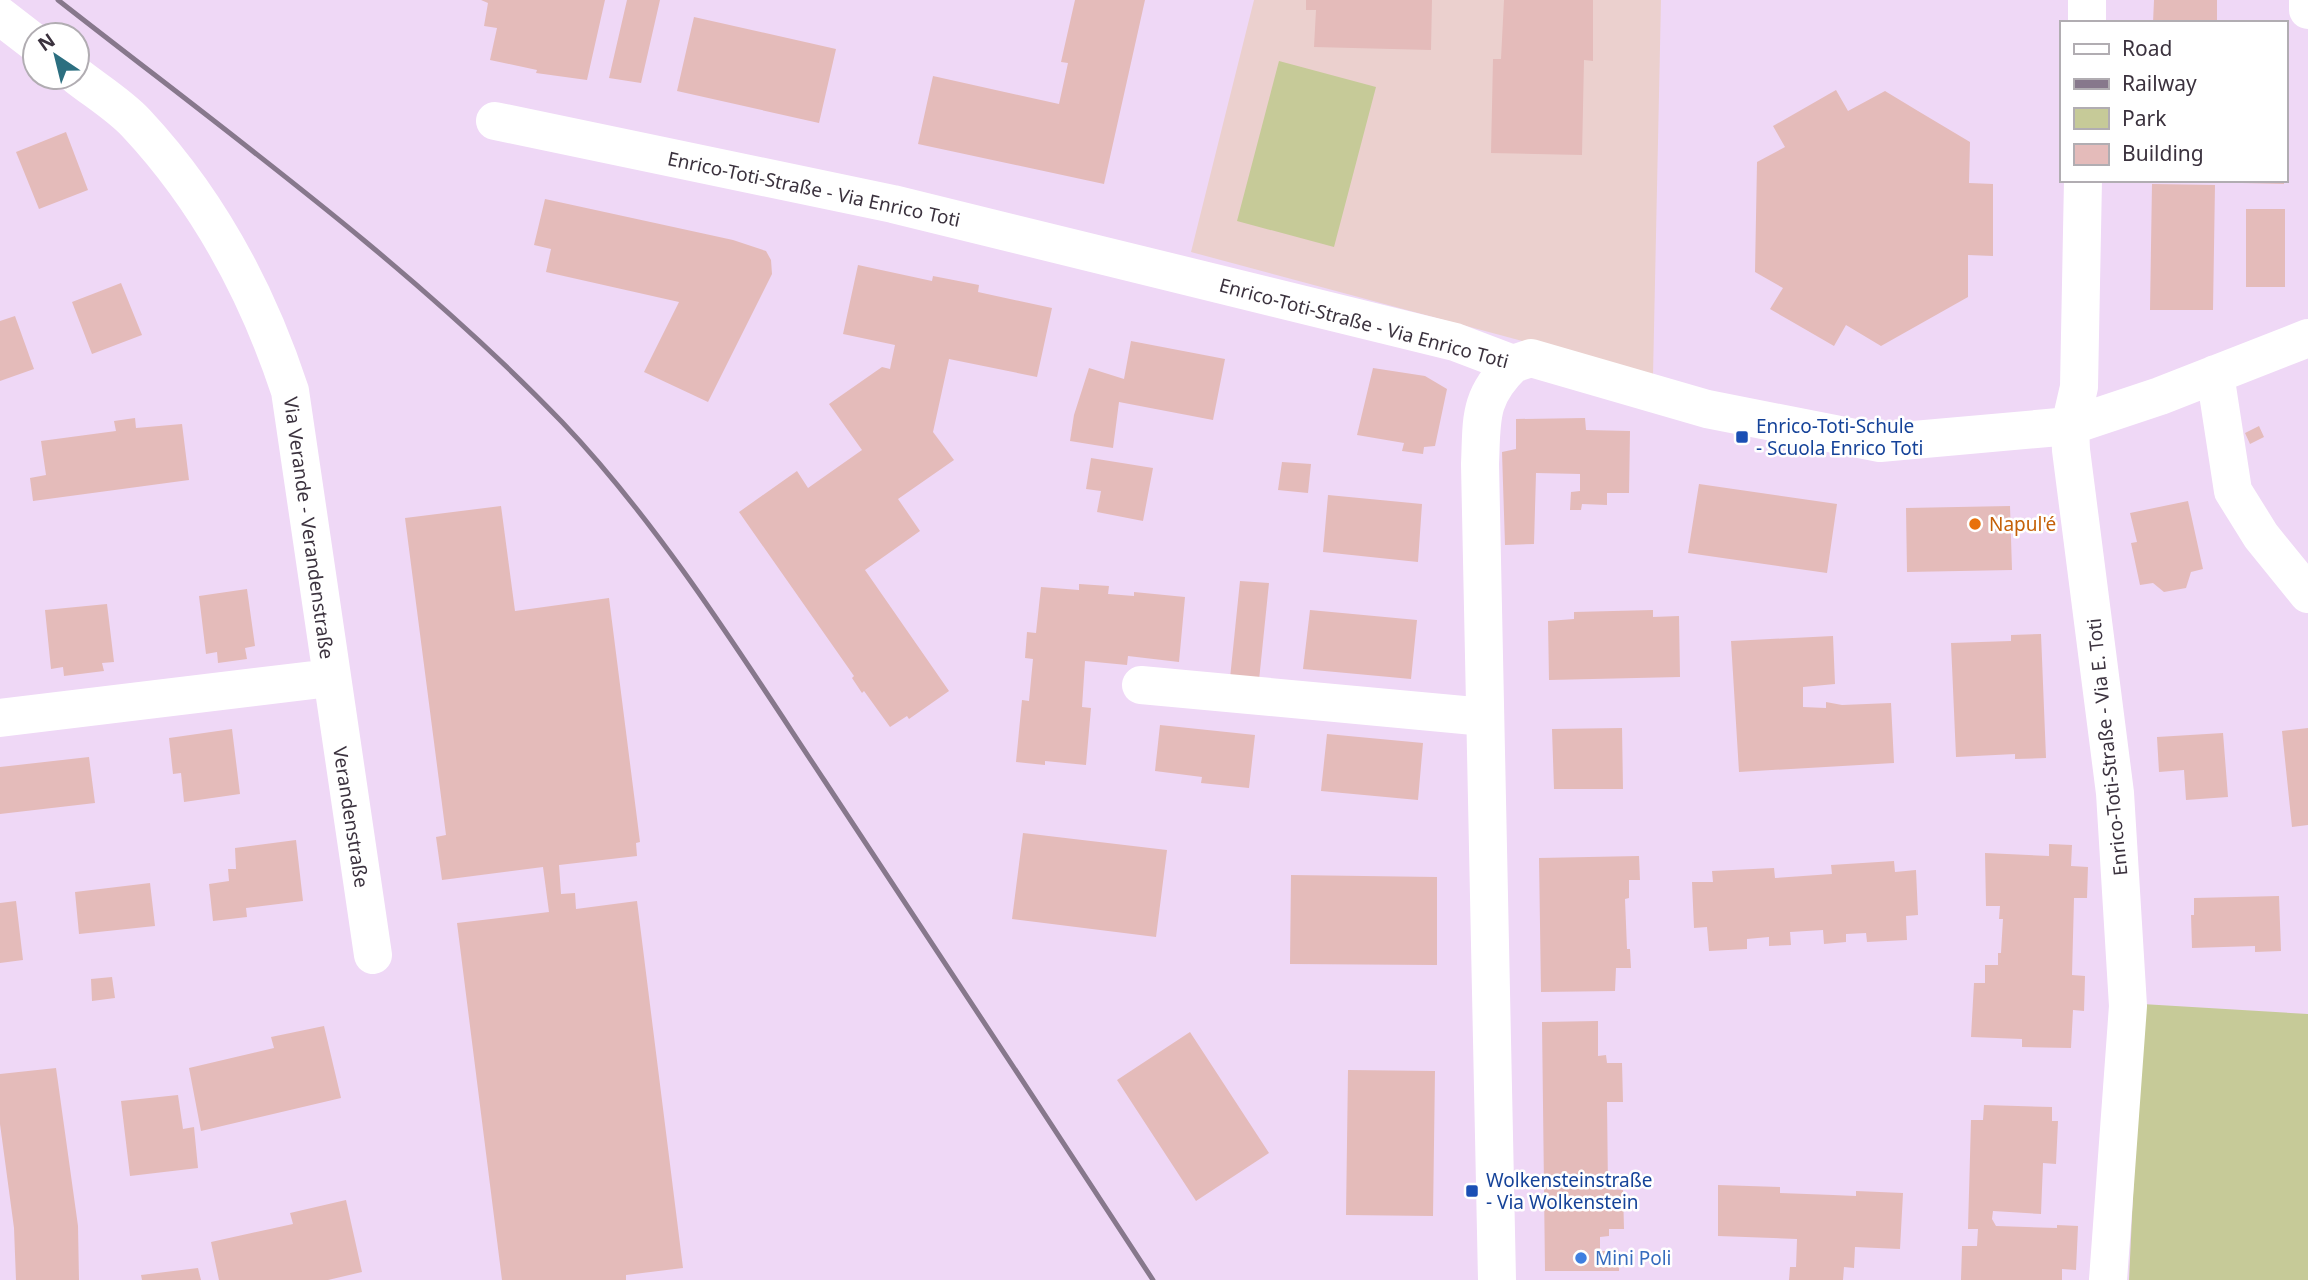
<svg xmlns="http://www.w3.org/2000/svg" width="2308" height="1280" font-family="'Noto Sans',sans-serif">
<rect width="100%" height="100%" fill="#efd8f6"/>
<path fill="#ebd0ce" d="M 1254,0 L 1661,0 L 1653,376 L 1191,252 Z"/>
<path fill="#c6ca98" d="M 1279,61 L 1376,87 L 1334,247 L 1237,221 Z
M 2142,1004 L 2308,1014 L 2308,1280 L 2129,1280 Z"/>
<path fill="#e4bbba" d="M 481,0 L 605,0 L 587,80 L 536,73 L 537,70 L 490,60 L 497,28 L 484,26 L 488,3 Z
M 627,0 L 660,0 L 641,83 L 609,78 Z
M 1075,0 L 1145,0 L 1104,184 L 918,144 L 933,76 L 1059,104 L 1068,63 L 1061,62 Z
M 1306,0 L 1432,0 L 1431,50 L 1314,47 L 1316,10 L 1306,10 Z
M 1504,0 L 1593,0 L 1593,61 L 1584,60 L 1582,155 L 1491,153 L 1493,59 L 1501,59 Z
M 2154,0 L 2217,0 L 2217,23 L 2153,23 Z
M 694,17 L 836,49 L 819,123 L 677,91 Z
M 1836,90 L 1848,111 L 1885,91 L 1918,111 L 1970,142 L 1969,183 L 1993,184 L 1993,256 L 1968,255 L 1968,297 L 1881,346 L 1846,325 L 1834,346 L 1789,320 L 1770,309 L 1783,288 L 1755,272 L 1757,162 L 1785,147 L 1773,126 Z
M 66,132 L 88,190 L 39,209 L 16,152 Z
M 2242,180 L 2284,180 L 2284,184 L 2242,183 Z
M 2152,184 L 2215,185 L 2213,310 L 2150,310 Z
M 545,199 L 733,240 L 766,251 L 771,260 L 772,274 L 708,402 L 644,372 L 679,302 L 546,272 L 551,249 L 534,245 Z
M 2246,209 L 2285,209 L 2285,287 L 2246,287 Z
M 858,265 L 932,281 L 933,276 L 979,285 L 978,292 L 1052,308 L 1037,377 L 949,359 L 933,432 L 954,460 L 898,499 L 920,531 L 865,570 L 949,691 L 909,719 L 907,716 L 890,727 L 864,691 L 862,693 L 852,678 L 854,676 L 739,512 L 797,471 L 808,488 L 862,450 L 829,404 L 882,367 L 890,369 L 895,345 L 843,334 Z
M 121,283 L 142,335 L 92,354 L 72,302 Z
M 15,316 L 34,369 L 0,381 L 0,321 Z
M 1131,341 L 1225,359 L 1213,420 L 1119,402 L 1113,448 L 1070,441 L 1074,415 L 1089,368 L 1124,379 Z
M 1373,368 L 1425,376 L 1447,389 L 1435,446 L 1424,447 L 1423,454 L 1402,451 L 1404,443 L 1357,435 Z
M 135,418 L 136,428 L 182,424 L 189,480 L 33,501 L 30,478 L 46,475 L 41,441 L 116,431 L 114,421 Z
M 1585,418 L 1586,430 L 1630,431 L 1629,493 L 1607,493 L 1607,505 L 1582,504 L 1581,510 L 1570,510 L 1571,492 L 1580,491 L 1580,474 L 1536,473 L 1534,544 L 1505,545 L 1502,452 L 1516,449 L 1516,419 Z
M 2259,426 L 2264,437 L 2250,444 L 2245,433 Z
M 1091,458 L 1153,468 L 1143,521 L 1097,512 L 1101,491 L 1086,489 Z
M 1282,462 L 1311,464 L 1308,493 L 1278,490 Z
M 1699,484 L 1837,504 L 1827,573 L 1688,553 Z
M 1328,495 L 1422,504 L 1418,562 L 1323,552 Z
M 2188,501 L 2203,569 L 2191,572 L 2186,588 L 2164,592 L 2153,583 L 2140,585 L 2131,543 L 2137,542 L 2130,513 Z
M 501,506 L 515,611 L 609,598 L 640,842 L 636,843 L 637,856 L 559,865 L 561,894 L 575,893 L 576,909 L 637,901 L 683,1268 L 626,1275 L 626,1280 L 502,1280 L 457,923 L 549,912 L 543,867 L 442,880 L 436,837 L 446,835 L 405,518 Z
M 2010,506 L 2012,570 L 1907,572 L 1906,508 Z
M 1240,581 L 1269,583 L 1258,690 L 1229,688 Z
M 1079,584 L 1109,586 L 1108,594 L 1134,596 L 1134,592 L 1185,597 L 1179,662 L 1128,656 L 1127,665 L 1085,661 L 1082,707 L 1091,708 L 1086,765 L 1045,761 L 1045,765 L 1016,762 L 1022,700 L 1029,701 L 1033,659 L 1025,658 L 1027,632 L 1036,633 L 1041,587 L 1079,590 Z
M 247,589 L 255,646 L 245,648 L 247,659 L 218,663 L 217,652 L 206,654 L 199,596 Z
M 107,604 L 114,662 L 102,663 L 104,671 L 64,676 L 63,667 L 51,669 L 45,610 Z
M 1310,610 L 1417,620 L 1411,679 L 1303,669 Z
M 1653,610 L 1653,617 L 1679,616 L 1680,677 L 1549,680 L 1548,621 L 1574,619 L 1574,612 Z
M 2041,634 L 2046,758 L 2015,759 L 2015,754 L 1956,757 L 1951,643 L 2011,641 L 2011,635 Z
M 1833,636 L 1835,684 L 1803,687 L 1803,707 L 1826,708 L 1826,702 L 1842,705 L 1891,703 L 1894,763 L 1739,772 L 1731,641 Z
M 1160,725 L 1255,735 L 1249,788 L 1201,783 L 1202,777 L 1155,771 Z
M 1622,728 L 1623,789 L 1554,789 L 1552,729 Z
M 2308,728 L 2308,825 L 2292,827 L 2282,731 Z
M 232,729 L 240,794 L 184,802 L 181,773 L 173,774 L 169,738 Z
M 2223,733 L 2228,797 L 2186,800 L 2184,770 L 2159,772 L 2157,737 Z
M 1327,734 L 1423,743 L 1418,800 L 1321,791 Z
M 89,757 L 95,803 L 0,814 L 0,767 Z
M 1023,833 L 1167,850 L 1156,937 L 1012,919 Z
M 296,840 L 303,901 L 246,908 L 247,917 L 213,921 L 209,884 L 229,881 L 228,869 L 236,869 L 235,848 Z
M 2049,844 L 2072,845 L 2071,866 L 2088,867 L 2087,898 L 2074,898 L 2072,975 L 2085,976 L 2084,1011 L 2073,1010 L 2071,1048 L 2022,1047 L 2022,1039 L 1971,1037 L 1974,983 L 1985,983 L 1985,965 L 1998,965 L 1998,953 L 2001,953 L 2003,919 L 1999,919 L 2000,906 L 1986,906 L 1985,853 L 2049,856 Z
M 1639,856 L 1640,880 L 1629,880 L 1629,898 L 1625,899 L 1627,949 L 1630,949 L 1631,968 L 1616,968 L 1615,991 L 1541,992 L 1539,858 Z
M 1894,861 L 1895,872 L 1916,870 L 1918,915 L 1906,916 L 1907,940 L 1867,942 L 1866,933 L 1846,934 L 1846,942 L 1824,944 L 1823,930 L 1790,932 L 1791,945 L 1769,946 L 1769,937 L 1747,939 L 1747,949 L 1709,951 L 1707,927 L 1694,928 L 1692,882 L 1713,882 L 1712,871 L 1774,868 L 1775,878 L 1832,874 L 1831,865 Z
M 1291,875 L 1437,877 L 1437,965 L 1290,964 Z
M 150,883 L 155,926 L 79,934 L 75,892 Z
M 2279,896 L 2281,951 L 2255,952 L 2255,946 L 2192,948 L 2191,915 L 2194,915 L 2194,898 Z
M 16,901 L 23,960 L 0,963 L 0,903 Z
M 112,977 L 115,998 L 92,1001 L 91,979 Z
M 1598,1021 L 1598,1056 L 1606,1055 L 1607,1063 L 1622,1063 L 1623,1102 L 1607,1102 L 1608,1189 L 1623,1190 L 1624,1229 L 1609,1229 L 1609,1236 L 1600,1237 L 1600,1251 L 1619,1251 L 1619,1271 L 1545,1271 L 1542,1022 Z
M 324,1026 L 341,1098 L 201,1131 L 189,1068 L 274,1048 L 271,1037 Z
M 1190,1032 L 1269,1153 L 1196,1201 L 1117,1080 Z
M 56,1068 L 78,1226 L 79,1280 L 16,1280 L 14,1228 L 0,1124 L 0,1074 Z
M 1348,1070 L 1435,1071 L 1433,1216 L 1346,1215 Z
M 178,1095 L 183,1129 L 194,1127 L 198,1168 L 130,1176 L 121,1101 Z
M 1984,1105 L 2052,1107 L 2052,1121 L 2058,1121 L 2056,1164 L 2043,1163 L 2041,1214 L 1993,1211 L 1992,1219 L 1996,1226 L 2057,1228 L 2057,1225 L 2078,1226 L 2076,1270 L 2062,1269 L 2062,1280 L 1961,1280 L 1962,1246 L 1977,1246 L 1978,1229 L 1968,1229 L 1971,1120 L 1983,1120 Z
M 1718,1185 L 1780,1187 L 1780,1193 L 1833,1195 L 1856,1196 L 1856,1191 L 1903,1193 L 1900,1249 L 1855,1247 L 1854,1268 L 1844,1267 L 1843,1280 L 1789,1280 L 1790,1267 L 1796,1267 L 1797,1239 L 1718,1236 Z
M 346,1200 L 362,1272 L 328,1280 L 219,1280 L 211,1242 L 293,1224 L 290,1213 Z
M 198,1268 L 201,1280 L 142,1280 L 141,1275 Z"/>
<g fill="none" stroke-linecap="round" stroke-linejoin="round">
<path stroke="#fff" stroke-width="38" d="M 2308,0 L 2308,10
M 0,16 L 35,43
M 2087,23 L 2087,0
M 77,76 C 96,91 119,105 136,123 C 209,201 257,291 290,391 L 373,955
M 495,121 L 893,204 L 1455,342 L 1513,364 L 1531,358 L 1707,409 L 1880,443 L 2070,426 L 2160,396 L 2308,338
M 2083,180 L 2079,387 L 2070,426 L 2071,450 L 2115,793 L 2128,1006 L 2108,1280
M 2215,374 L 2233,491 L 2261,536 L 2308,594
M 1141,685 L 1485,717
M 0,718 L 330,678
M 1497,1280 L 1480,464 C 1482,419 1478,398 1513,364"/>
<path stroke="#87788c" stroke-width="5" d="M 58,0 C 229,134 411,265 562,422 C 661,526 745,661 824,780 C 934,946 1044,1113 1153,1280"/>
</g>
<g fill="#1a4fb4" stroke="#fff" stroke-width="2.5">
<rect x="1735" y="430" width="14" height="14" rx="3.5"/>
<rect x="1465" y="1184" width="14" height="14" rx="3.5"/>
</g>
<circle fill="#e8710a" stroke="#fff" stroke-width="2.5" cx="1975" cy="524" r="7"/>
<circle fill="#3f7fe0" stroke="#fff" stroke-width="2.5" cx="1581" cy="1258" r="7"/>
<g text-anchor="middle" stroke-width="5" stroke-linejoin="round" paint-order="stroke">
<g font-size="19" fill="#3b323e" stroke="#fff">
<text transform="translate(814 189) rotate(12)" y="7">Enrico-Toti-Straße - Via Enrico Toti</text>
<text transform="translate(1364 323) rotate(15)" y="7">Enrico-Toti-Straße - Via Enrico Toti</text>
<text transform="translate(309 528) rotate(82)" y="7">Via Verande - Verandenstraße</text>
<text transform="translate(2107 747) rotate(-96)" y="7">Enrico-Toti-Straße - Via E. Toti</text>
<text transform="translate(351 817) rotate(81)" y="7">Verandenstraße</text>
</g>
<g font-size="19" fill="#164399" stroke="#fff" text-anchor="start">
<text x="1756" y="433">Enrico-Toti-Schule<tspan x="1756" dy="22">- Scuola Enrico Toti</tspan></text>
<text x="1486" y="1187">Wolkensteinstraße<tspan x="1486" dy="22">- Via Wolkenstein</tspan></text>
</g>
<g font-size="19" fill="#c56008" stroke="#fff" text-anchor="start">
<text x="1989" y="531">Napul'é</text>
</g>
<g font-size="19" fill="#366cbe" stroke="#fff" text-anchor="start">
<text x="1595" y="1265">Mini Poli</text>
</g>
</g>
<rect x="2060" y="21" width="228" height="161" fill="#ffffff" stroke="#b1adb2" stroke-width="2"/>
<rect x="2074" y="44" width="35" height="10" fill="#ffffff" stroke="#b1adb2" stroke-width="2"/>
<text x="2122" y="56" font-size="21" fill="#3b323e">Road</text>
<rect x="2074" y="79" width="35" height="10" fill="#87788c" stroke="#b1adb2" stroke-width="2"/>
<text x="2122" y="91" font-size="21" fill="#3b323e">Railway</text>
<rect x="2074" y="108" width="35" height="21" fill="#c6ca98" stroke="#b1adb2" stroke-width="2"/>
<text x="2122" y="126" font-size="21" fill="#3b323e">Park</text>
<rect x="2074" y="144" width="35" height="21" fill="#e4bbba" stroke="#b1adb2" stroke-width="2"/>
<text x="2122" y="161" font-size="21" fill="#3b323e">Building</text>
<g transform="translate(56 56) rotate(325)"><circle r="33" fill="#ffffff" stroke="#b1adb2" stroke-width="2"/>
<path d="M0-5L12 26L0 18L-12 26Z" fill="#2c6f80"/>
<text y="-10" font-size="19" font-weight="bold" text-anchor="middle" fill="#3b323e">N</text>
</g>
</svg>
